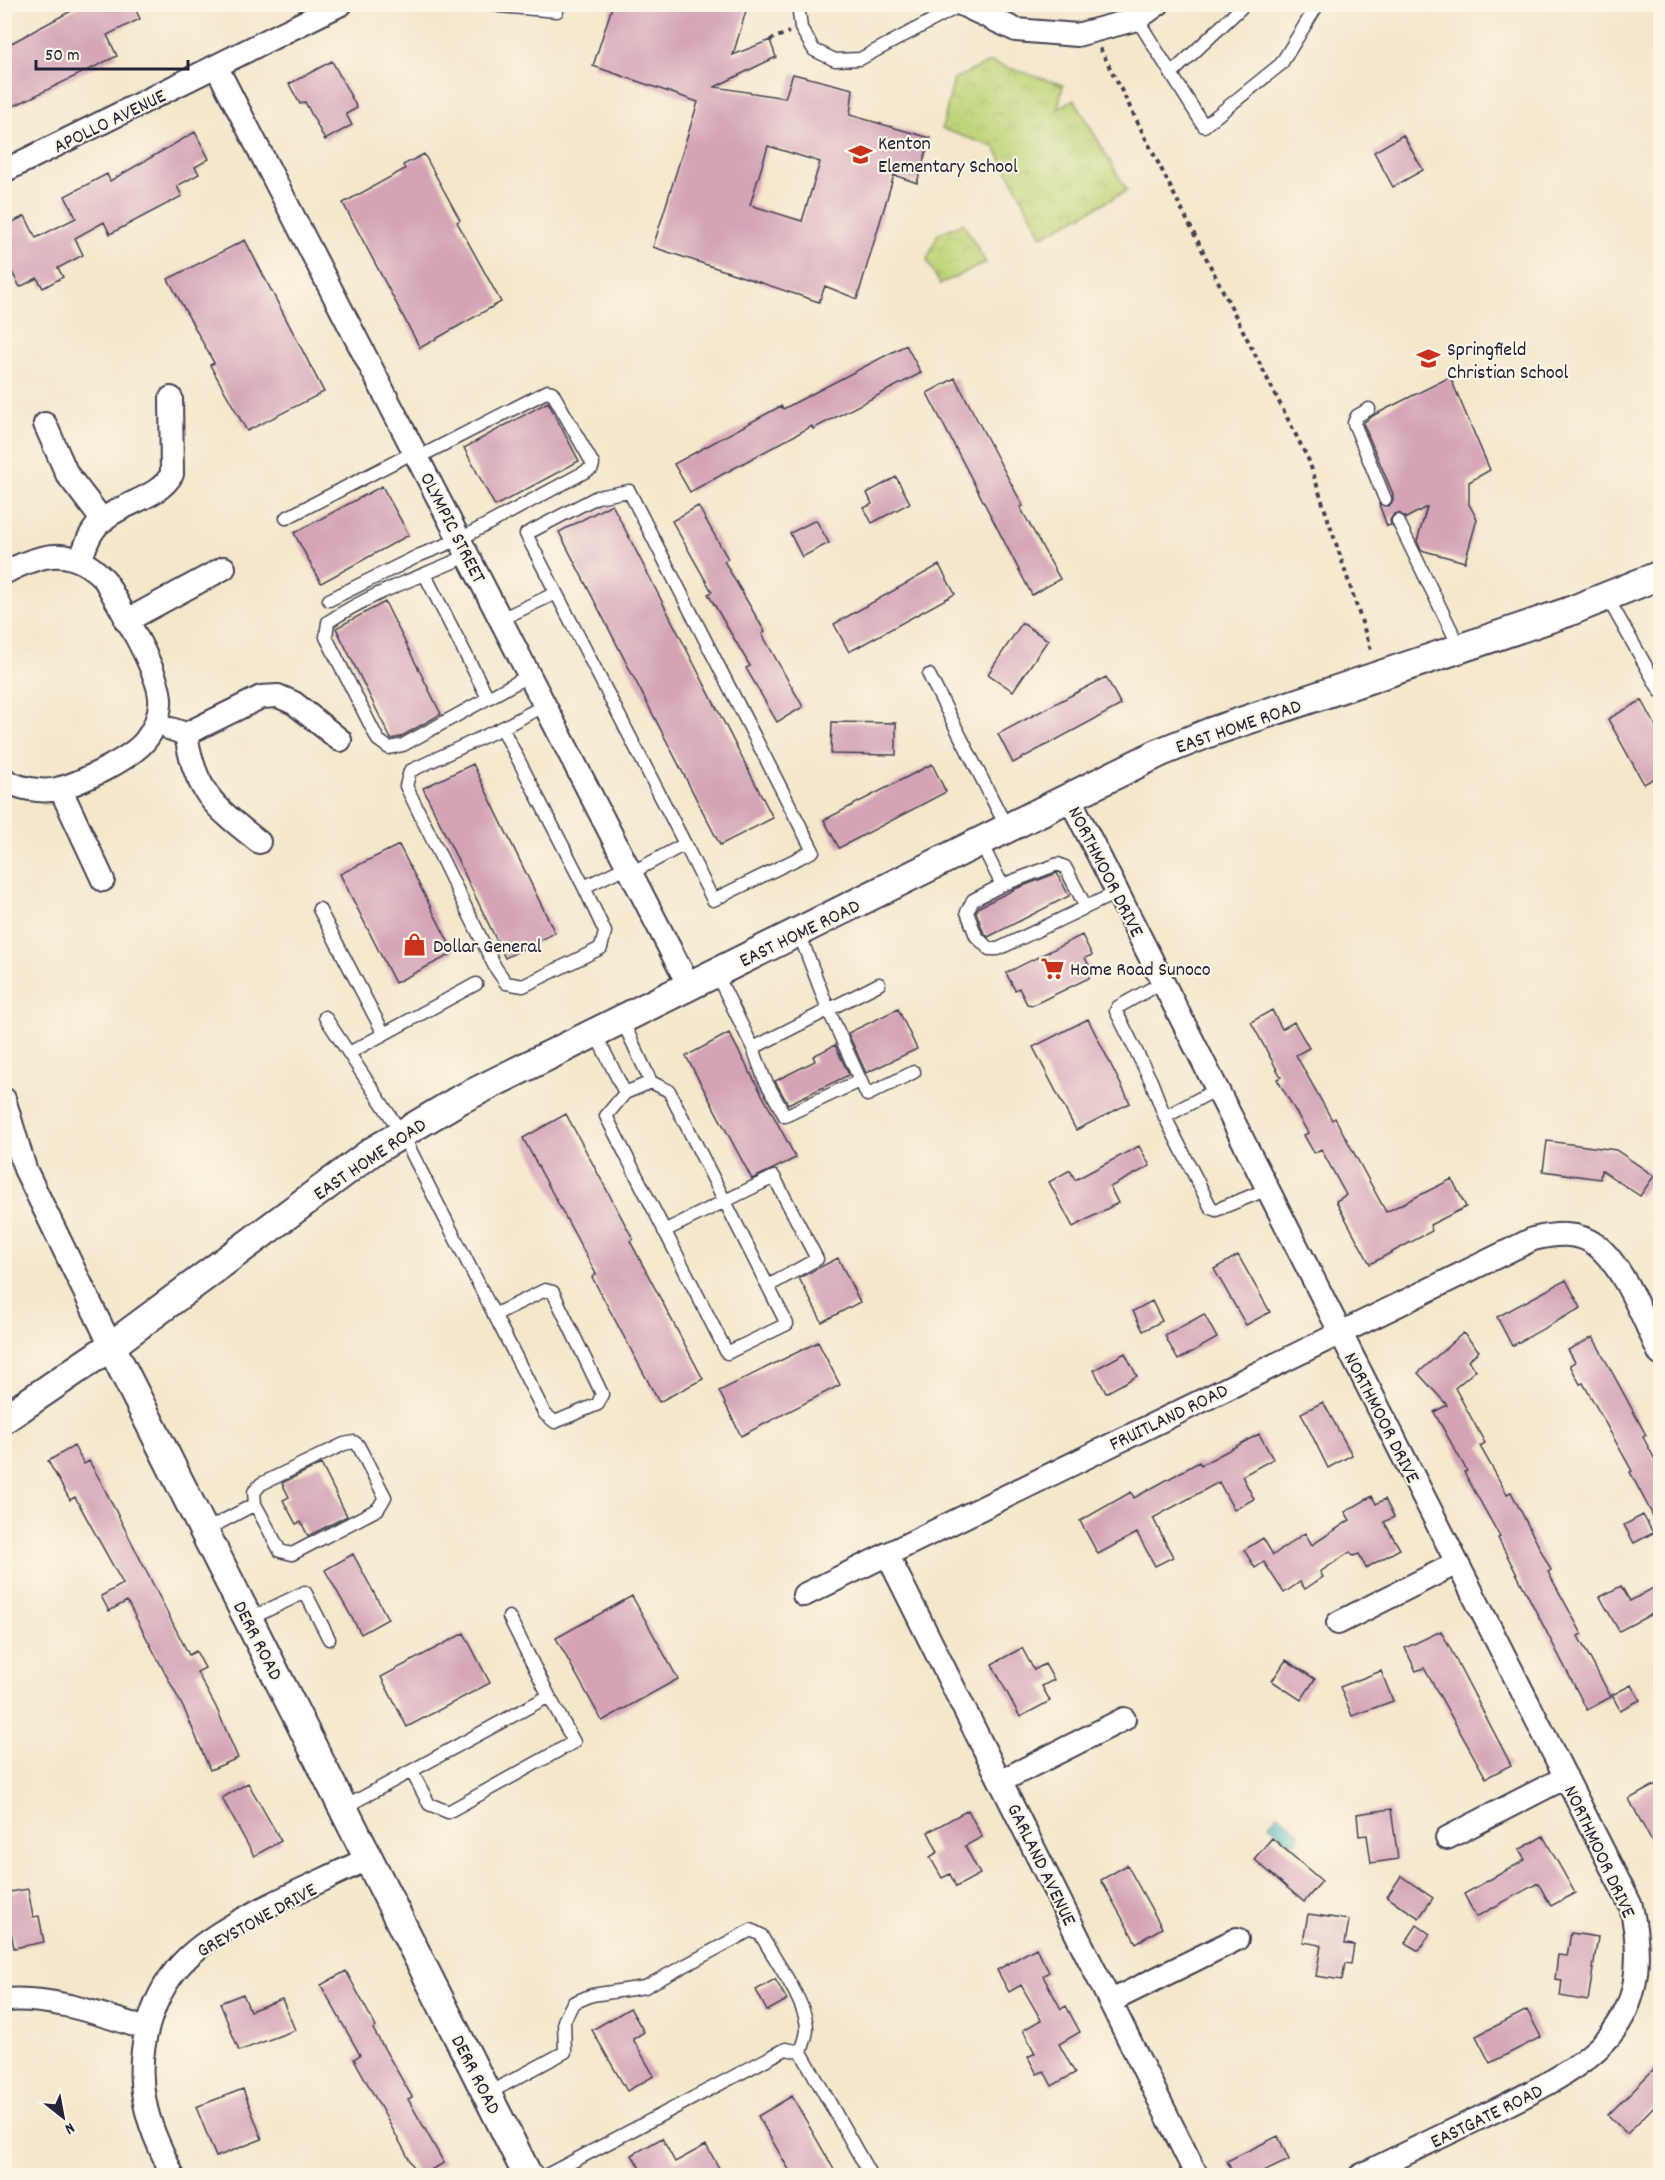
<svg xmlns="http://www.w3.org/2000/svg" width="1665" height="2180" font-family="Dekko,sans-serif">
<defs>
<pattern id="park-crowns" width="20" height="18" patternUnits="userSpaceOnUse" patternTransform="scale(1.5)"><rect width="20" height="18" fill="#bfd57a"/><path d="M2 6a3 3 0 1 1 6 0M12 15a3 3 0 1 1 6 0" fill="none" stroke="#a4b76a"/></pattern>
<pattern id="water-ripples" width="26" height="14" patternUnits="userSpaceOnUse" patternTransform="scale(1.5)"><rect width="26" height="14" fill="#4dbbc6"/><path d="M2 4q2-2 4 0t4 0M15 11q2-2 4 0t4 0" fill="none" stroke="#4098a2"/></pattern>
</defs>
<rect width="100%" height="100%" fill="#fcf5e5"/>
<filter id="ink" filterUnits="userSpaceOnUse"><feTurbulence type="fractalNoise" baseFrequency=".0167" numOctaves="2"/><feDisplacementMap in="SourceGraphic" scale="12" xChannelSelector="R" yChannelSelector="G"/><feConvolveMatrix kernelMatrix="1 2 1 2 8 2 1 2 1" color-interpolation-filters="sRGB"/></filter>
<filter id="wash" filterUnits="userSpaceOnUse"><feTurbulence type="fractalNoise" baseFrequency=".008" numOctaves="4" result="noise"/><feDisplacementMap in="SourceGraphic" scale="24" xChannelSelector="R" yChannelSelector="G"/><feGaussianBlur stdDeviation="1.35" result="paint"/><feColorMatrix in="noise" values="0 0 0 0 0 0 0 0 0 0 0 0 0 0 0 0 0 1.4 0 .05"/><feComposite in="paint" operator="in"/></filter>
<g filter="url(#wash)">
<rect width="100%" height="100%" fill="#f4e7cc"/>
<path fill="url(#park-crowns)" stroke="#707c5a" stroke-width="1.5" d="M 990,62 L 1063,85 L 1058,109 L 1074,99 L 1127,191 L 1042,236 L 995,147 L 942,129 L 954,79 Z
M 963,223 L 986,263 L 940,284 L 927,260 L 938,234 Z"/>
<path fill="url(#water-ripples)" stroke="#386e80" stroke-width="1.5" d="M 1278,1814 L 1300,1833 L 1296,1843 L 1293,1840 L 1291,1843 L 1269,1824 Z"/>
<g id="blocks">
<path fill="#d3a3b6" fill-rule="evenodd" d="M 84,4 L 133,4 L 140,19 L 107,35 L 117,56 L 14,106 L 4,86 L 4,47 Z
M 613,4 L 748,4 L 733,55 L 770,40 L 776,57 L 715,87 L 785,98 L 793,74 L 853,89 L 850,115 L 930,138 L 917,183 L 894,175 L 857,299 L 825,286 L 819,302 L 653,247 L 698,102 L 593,66 ZM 768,146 L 820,162 L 802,221 L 750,205 Z
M 332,61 L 357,108 L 346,114 L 352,125 L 325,140 L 305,102 L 300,104 L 289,84 Z
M 195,132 L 209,159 L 195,167 L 199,174 L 177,186 L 182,196 L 110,234 L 104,222 L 75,238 L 83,255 L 58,268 L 63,277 L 43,288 L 37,278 L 20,287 L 4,257 L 4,226 L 25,216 L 36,238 L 76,218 L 65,196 L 107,174 L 110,181 Z
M 1403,135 L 1423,170 L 1393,187 L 1374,152 Z
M 424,154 L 460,220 L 457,222 L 501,302 L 420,348 L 343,203 L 405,169 L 403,165 Z
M 245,240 L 324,392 L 247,431 L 210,365 L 214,363 L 168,279 Z
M 906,345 L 921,373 L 813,429 L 812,426 L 690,492 L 674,464 L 781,406 L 783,409 Z
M 1450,377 L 1490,470 L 1469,482 L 1469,504 L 1477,519 L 1465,562 L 1421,550 L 1417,541 L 1427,507 L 1406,518 L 1399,513 L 1394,514 L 1390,520 L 1391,525 L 1387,526 L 1379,504 L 1389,506 L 1393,501 L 1393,494 L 1363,423 L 1376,414 Z
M 955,378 L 1023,506 L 1020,507 L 1060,579 L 1032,595 L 927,393 Z
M 548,402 L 579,461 L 495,506 L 464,448 Z
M 896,477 L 910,503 L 872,523 L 864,508 L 872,504 L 867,493 Z
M 382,486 L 409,535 L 321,583 L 294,533 Z
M 612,504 L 773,818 L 720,845 L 559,532 Z
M 698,506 L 728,559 L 724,561 L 765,632 L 762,634 L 803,707 L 777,722 L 746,668 L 750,666 L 708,594 L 712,592 L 672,521 Z
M 816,520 L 829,543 L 802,557 L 790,533 Z
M 939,565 L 955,594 L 849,652 L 834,624 Z
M 385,602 L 441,714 L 400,737 L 391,739 L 336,628 Z
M 1022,623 L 1048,640 L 1013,691 L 988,674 Z
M 1106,677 L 1121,705 L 1013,763 L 998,734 Z
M 1642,700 L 1660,734 L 1660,775 L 1644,784 L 1608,719 Z
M 832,722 L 896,723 L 896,755 L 831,754 Z
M 473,764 L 555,933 L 505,958 L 423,788 Z
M 932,764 L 946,792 L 839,848 L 824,820 Z
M 399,845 L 454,953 L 395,983 L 340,874 Z
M 1057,873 L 1069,896 L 988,937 L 983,931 L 976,912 L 979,907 L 1015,889 Z
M 1082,935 L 1092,955 L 1085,958 L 1092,971 L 1089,978 L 1033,1005 L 1027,1004 L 1019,988 L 1015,990 L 1006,973 Z
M 898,1009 L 917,1049 L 866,1073 L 848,1033 Z
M 1272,1010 L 1282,1029 L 1294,1022 L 1309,1048 L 1296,1055 L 1332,1120 L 1335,1118 L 1386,1212 L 1452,1179 L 1466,1207 L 1430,1225 L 1432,1231 L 1370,1264 L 1336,1201 L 1346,1195 L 1321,1149 L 1314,1153 L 1304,1135 L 1308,1133 L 1277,1079 L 1281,1077 L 1251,1022 Z
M 1088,1019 L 1130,1103 L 1076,1130 L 1033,1047 Z
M 729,1033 L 796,1158 L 752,1179 L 686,1056 Z
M 835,1045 L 849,1075 L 788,1104 L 775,1081 L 815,1061 L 813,1056 Z
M 566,1114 L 633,1239 L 630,1241 L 703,1379 L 659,1402 L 592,1277 L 596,1274 L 523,1138 Z
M 1547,1141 L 1616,1150 L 1654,1176 L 1640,1196 L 1601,1170 L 1600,1179 L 1543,1171 Z
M 1139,1146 L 1150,1166 L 1110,1187 L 1118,1203 L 1073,1227 L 1049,1182 L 1070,1170 L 1075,1180 Z
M 1238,1255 L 1270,1312 L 1246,1325 L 1214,1269 Z
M 838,1258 L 860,1302 L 822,1322 L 799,1278 Z
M 1566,1280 L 1581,1308 L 1512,1346 L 1497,1317 Z
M 1152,1301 L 1162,1321 L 1143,1331 L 1133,1311 Z
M 1204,1314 L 1217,1338 L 1178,1360 L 1165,1336 Z
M 1463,1333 L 1479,1351 L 1468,1361 L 1476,1370 L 1455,1388 L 1485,1443 L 1480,1446 L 1507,1494 L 1511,1492 L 1551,1570 L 1548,1572 L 1582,1634 L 1578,1636 L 1611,1697 L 1587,1710 L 1498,1538 L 1500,1537 L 1464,1472 L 1467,1471 L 1434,1412 L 1447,1405 L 1418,1373 Z
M 1593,1337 L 1646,1435 L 1643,1437 L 1660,1469 L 1660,1529 L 1630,1472 L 1632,1471 L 1583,1383 L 1580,1384 L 1570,1365 L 1575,1362 L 1568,1350 Z
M 818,1342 L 840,1385 L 741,1436 L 719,1391 Z
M 1125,1353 L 1137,1376 L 1106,1393 L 1094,1370 Z
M 1323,1402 L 1352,1455 L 1328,1468 L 1301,1413 Z
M 1259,1434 L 1273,1459 L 1242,1476 L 1254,1499 L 1234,1510 L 1219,1482 L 1153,1518 L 1173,1557 L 1155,1566 L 1137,1533 L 1098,1554 L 1080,1521 L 1131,1492 L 1134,1498 L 1199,1462 L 1201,1465 Z
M 74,1446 L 84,1464 L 89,1461 L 101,1482 L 189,1655 L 196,1651 L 205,1668 L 197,1672 L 216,1707 L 238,1758 L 210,1770 L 185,1711 L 127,1601 L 109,1611 L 101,1596 L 123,1584 L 75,1497 L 70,1500 L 48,1461 Z
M 321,1464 L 347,1516 L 308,1536 L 301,1522 L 296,1524 L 283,1500 L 289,1497 L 282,1483 Z
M 1372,1496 L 1376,1504 L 1385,1499 L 1394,1517 L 1384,1522 L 1400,1549 L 1366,1568 L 1359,1554 L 1353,1556 L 1350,1552 L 1320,1572 L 1323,1577 L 1305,1589 L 1300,1582 L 1284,1593 L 1264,1562 L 1255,1568 L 1244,1550 L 1263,1538 L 1273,1555 L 1305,1533 L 1312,1545 L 1350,1520 L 1345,1512 Z
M 1643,1515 L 1653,1533 L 1634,1543 L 1624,1525 Z
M 353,1554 L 388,1619 L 361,1634 L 325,1570 Z
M 1621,1586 L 1630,1601 L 1655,1587 L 1660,1598 L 1660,1610 L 1619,1631 L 1600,1597 Z
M 632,1596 L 678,1679 L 602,1721 L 556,1638 Z
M 1441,1631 L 1511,1765 L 1486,1778 L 1424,1668 L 1416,1671 L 1405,1648 Z
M 464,1633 L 490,1683 L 407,1727 L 381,1677 Z
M 1022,1648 L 1034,1670 L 1045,1664 L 1054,1680 L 1042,1686 L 1050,1701 L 1020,1717 L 992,1664 Z
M 1286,1660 L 1315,1679 L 1301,1700 L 1272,1681 Z
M 1381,1671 L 1393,1701 L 1352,1716 L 1340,1687 Z
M 1631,1685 L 1640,1700 L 1620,1710 L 1612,1695 Z
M 1660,1782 L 1660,1857 L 1629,1799 Z
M 248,1783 L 281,1841 L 254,1856 L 222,1798 Z
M 1391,1809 L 1398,1859 L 1371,1863 L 1367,1835 L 1359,1836 L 1357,1814 Z
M 968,1810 L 982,1837 L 965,1846 L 980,1874 L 956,1887 L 950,1874 L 942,1878 L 930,1857 L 938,1852 L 928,1832 Z
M 1543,1836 L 1575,1893 L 1551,1906 L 1538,1883 L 1476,1917 L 1464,1894 L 1525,1860 L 1519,1850 Z
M 1272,1838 L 1322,1881 L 1304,1902 L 1254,1859 Z
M 1127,1865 L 1162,1928 L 1136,1943 L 1101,1880 Z
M 1401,1876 L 1433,1898 L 1419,1918 L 1387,1897 Z
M 28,1889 L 33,1917 L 39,1916 L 44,1942 L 14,1948 L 9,1922 L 4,1923 L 4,1893 Z
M 1308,1914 L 1349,1920 L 1345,1944 L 1354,1945 L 1351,1964 L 1345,1963 L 1342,1980 L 1316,1976 L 1321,1945 L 1303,1942 Z
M 1417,1925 L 1430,1934 L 1419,1951 L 1405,1943 Z
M 1571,1933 L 1598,1937 L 1588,2001 L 1560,1996 L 1562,1980 L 1555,1979 L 1558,1955 L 1567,1956 Z
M 1036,1948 L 1049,1972 L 1043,1976 L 1061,2009 L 1066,2006 L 1080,2032 L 1059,2044 L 1075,2073 L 1052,2086 L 1044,2071 L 1037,2074 L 1028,2057 L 1035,2053 L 1023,2030 L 1041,2020 L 1021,1985 L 1009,1992 L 997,1970 Z
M 346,1971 L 376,2027 L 373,2029 L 412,2097 L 408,2099 L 444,2163 L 421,2175 L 418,2175 L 354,2059 L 360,2055 L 321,1985 Z
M 775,1979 L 787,2000 L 767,2011 L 756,1990 Z
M 243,1994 L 250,2011 L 282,1999 L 295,2030 L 239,2051 L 220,2003 Z
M 630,2008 L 644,2032 L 633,2039 L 654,2076 L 627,2091 L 592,2030 Z
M 1527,2010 L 1541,2037 L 1490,2063 L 1476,2036 Z
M 1660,2063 L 1660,2100 L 1627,2134 L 1608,2115 Z
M 243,2089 L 262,2139 L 216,2157 L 196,2107 Z
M 792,2096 L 837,2175 L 792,2175 L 758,2116 Z
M 1278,2136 L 1289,2160 L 1257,2175 L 1234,2175 L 1227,2161 Z
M 662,2138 L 675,2162 L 706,2145 L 723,2175 L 644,2175 L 632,2155 Z"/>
</g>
</g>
<g filter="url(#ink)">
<use href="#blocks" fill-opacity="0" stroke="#424051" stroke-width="1.5"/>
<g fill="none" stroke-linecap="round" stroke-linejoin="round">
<defs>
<path id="service" d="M 798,4 L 801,28 L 814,50 L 835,60 L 860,59 L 961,5
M 499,6 L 557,11 L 558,4
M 1137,19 L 1204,126 L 1281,64 L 1318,4
M 1171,74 L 1245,4
M 1369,409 L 1357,416 L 1354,423 L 1385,499
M 286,518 L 416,451
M 1398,521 L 1460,648
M 469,555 C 421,577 372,592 328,622 L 326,637 L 378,740 L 389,748 L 403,745 L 530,675
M 425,575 L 488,698
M 1607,597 L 1660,691
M 329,600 L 420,555 L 460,539 L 592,468 L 593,464 L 552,392 L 548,391 L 419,457
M 501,619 L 556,593
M 929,675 L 1007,828
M 545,705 L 502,728 L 584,887 L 628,866
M 502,728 L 410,771 L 406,786 L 495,967 L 506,983 L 523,986 L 601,948 L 605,932 L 584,887
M 980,841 L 1002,885 L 973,900 L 967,912 L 976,936 L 989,949 L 998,949 L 1118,892
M 631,873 L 685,844 L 713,900 L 813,851 L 629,491 L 597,497 L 526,534 L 685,844
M 1002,885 L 1058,864 L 1065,867 L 1086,907
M 319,909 L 384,1034
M 799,933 L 828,1009 L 867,1095 L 914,1072
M 716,973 L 753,1048 L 879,984
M 1163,982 L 1118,1007 L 1116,1011 L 1151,1081 L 1165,1117
M 325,1017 L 402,1134 L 545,1414 L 555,1422 L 598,1404 L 602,1394 L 553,1292 L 545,1290 L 494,1315
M 622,1020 L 651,1082 L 669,1091 L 787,1324 L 727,1353 L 606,1116 L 625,1093 L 651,1082
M 595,1033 L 625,1093
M 753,1048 L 764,1078 L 785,1116 L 861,1080
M 349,1053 L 476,984
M 1217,1089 L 1165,1117 L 1211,1208 L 1216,1210 L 1268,1189
M 664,1231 L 774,1177 L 817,1259 L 768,1286
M 204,1531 L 255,1504 L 280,1551 L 292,1554 L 378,1509 L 385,1497 L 358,1445 L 354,1442 L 344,1444 L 261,1484 L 254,1492 L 255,1504
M 249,1619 L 305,1592 L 329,1639
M 412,1772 L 429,1804 L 448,1812 L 574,1742 L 549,1696
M 345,1807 L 549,1696 L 509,1617
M 487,2094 L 565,2052 L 564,2021 L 573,2003 L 592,1995 L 645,1987 L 751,1930 L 761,1935 C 774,1959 807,2003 807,2029 C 807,2036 803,2045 801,2052 L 871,2176
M 545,2176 L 786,2049 L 801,2052"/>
<path id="minor" d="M 961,4 L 1016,30 L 1077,35 L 1137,19 L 1158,4
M 217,68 L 689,986
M 4,171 L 341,4
M 45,424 L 67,474 L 103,521
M 80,561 C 84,551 87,539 93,531 C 111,503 157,502 172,474 L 171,398
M 4,573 C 42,553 72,545 105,580 C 119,607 163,676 160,704 C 159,717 153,731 145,741 C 130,759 79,784 57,789 C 42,793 16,788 4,779
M 126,621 L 224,568
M 171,729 L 186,734 C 195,793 215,807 259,842
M 186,734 L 261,697 L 278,696 L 294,703 L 340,740
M 60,788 L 103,880
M 1069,797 L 1631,1906 C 1658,2030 1590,2064 1492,2112 C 1448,2133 1404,2154 1360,2176
M 4,1099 L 25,1169 L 111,1346
M 887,1554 L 1197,2176
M 804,1595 L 1533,1239 C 1554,1234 1578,1231 1596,1245 C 1624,1266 1645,1323 1660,1354
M 1338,1623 L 1457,1563
M 1001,1781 L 1124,1719
M 1447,1838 L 1566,1777
M 4,2000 C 53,1996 102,2015 147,2029
M 1111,2001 L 1237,1939
M 173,2176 C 162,2152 150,2129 145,2103 C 134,2053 151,1991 189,1956 C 230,1918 317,1884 369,1858"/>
<path id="tertiary" d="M 111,1346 L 528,2176
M 4,1419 L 111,1346 L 373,1151 L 459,1100 L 1161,752 L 1211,732 L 1568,612 L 1660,575"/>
</defs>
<use href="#service" stroke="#424051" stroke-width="15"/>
<use href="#minor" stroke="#424051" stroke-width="26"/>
<use href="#tertiary" stroke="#424051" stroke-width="32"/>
<path stroke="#424051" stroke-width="4" stroke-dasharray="4.5 4.5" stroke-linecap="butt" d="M 770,40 L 789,32
M 1100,48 L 1309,461 L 1372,653"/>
<use href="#service" stroke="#fff" stroke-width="12"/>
<use href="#minor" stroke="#fff" stroke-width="22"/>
<use href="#tertiary" stroke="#fff" stroke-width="28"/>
</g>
</g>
<defs>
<symbol id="school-bare" viewBox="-9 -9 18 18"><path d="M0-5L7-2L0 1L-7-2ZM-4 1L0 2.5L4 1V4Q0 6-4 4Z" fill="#c8321e" stroke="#fcf5e5" stroke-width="2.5" paint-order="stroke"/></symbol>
<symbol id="shop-bare" viewBox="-9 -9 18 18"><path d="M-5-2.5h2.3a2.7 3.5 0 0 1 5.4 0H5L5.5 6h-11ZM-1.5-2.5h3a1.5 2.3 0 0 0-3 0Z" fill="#c8321e" stroke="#fcf5e5" stroke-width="2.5" paint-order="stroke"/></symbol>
<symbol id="supermarket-bare" viewBox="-9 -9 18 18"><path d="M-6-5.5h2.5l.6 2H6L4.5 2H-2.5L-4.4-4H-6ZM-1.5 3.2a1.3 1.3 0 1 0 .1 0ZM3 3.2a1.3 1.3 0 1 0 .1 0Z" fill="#c8321e" stroke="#fcf5e5" stroke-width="2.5" paint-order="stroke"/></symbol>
</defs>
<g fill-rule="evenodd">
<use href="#school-bare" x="844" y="138" width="33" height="33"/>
<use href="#school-bare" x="1412" y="342" width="33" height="33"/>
<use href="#shop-bare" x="398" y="928" width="33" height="33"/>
<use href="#supermarket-bare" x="1036" y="952" width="33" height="33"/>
</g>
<g text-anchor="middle" stroke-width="4.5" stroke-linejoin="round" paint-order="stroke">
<g font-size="20" fill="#22223b" stroke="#fcf5e5">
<text transform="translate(109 120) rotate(-26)" y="7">APOLLO AVENUE</text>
<text transform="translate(454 527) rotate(63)" y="7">OLYMPIC STREET</text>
<text transform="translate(1238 725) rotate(-19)" y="7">EAST HOME ROAD</text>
<text transform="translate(1107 871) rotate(63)" y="7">NORTHMOOR DRIVE</text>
<text transform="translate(799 932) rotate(-26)" y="7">EAST HOME ROAD</text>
<text transform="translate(369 1158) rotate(-34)" y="7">EAST HOME ROAD</text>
<text transform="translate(1168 1416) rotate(-26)" y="7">FRUITLAND ROAD</text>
<text transform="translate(1383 1417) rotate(63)" y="7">NORTHMOOR DRIVE</text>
<text transform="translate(259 1640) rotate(63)" y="7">DERR ROAD</text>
<text transform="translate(1601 1851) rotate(65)" y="7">NORTHMOOR DRIVE</text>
<text transform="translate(1043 1864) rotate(64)" y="7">GARLAND AVENUE</text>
<text transform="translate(256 1919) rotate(-29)" y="7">GREYSTONE DRIVE</text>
<text transform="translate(477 2074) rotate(63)" y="7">DERR ROAD</text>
<text transform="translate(1486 2115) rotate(-26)" y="7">EASTGATE ROAD</text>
</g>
<g font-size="20" fill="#22223b" stroke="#fcf5e5" text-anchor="start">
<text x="878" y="149">Kenton<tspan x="878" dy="23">Elementary School</tspan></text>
<text x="1447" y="355">Springfield<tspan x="1447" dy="23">Christian School</tspan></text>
<text x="433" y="952">Dollar General</text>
<text x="1070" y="975">Home Road Sunoco</text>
</g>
</g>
<rect width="1665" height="2180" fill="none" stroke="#fcf5e5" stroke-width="24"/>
<g transform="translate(63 2117) rotate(149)" stroke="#fcf5e5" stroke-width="4.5" paint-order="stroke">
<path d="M0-4.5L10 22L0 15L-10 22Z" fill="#22223b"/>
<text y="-9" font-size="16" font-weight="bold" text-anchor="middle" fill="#22223b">N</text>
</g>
<path d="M36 60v9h152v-9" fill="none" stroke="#22223b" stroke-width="3"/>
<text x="45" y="60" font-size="18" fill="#22223b" stroke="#fcf5e5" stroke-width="4.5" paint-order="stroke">50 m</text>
</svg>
